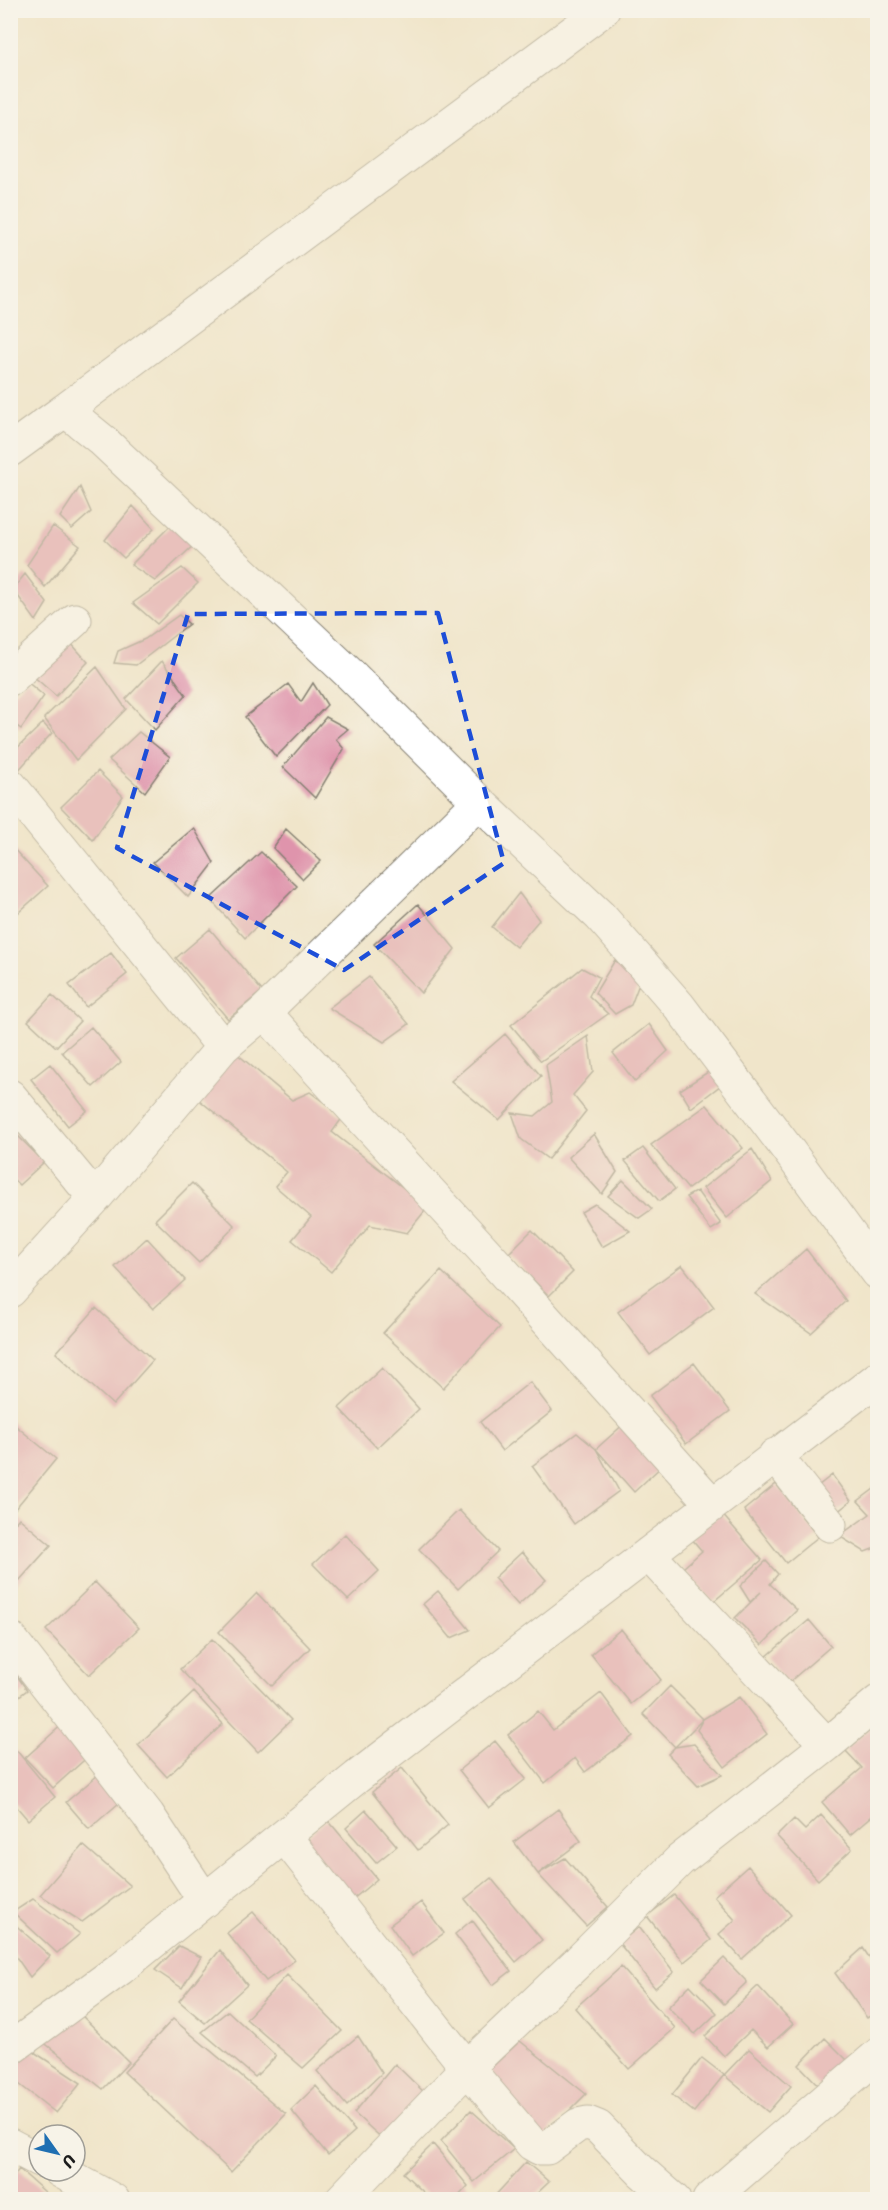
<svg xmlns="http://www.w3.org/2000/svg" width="888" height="2210" font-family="Sriracha,sans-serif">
<rect width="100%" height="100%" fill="#f7f3e8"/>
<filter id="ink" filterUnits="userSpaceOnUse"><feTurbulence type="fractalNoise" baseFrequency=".0167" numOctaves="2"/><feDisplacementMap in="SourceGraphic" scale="12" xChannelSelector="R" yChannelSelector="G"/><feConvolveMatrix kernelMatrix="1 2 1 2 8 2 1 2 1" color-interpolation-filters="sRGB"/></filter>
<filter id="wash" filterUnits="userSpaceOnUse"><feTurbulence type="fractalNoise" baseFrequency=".008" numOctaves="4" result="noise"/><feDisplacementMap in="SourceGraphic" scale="24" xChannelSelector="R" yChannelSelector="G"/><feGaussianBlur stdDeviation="1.35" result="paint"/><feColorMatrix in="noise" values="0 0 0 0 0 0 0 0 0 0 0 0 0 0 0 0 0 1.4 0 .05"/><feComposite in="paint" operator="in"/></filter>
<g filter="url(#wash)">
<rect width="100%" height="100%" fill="#f0e5ca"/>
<g id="blocks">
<path fill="#df94ac" d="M 80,487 L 91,512 L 72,529 L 60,517 Z
M 133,506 L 154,529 L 124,558 L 105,540 Z
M 174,522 L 196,543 L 155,581 L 131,565 Z
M 53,526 L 80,546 L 45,587 L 27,565 Z
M 182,568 L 198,583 L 157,624 L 133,603 Z
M 25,574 L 47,603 L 36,621 L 13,589 Z
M 179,615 L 189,624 L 136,665 L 114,663 L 118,651 L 145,639 Z
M 68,640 L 88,662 L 56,696 L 32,675 Z
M 162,661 L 186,695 L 155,730 L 126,699 Z
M 97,667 L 126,709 L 76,760 L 44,718 Z
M 26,681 L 44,696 L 21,729 L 10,721 L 10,696 Z
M 313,683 L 327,705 L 276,757 L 245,717 L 288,684 L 301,702 Z
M 326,717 L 348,729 L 336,739 L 344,749 L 315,798 L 283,767 Z
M 43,723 L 52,733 L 15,774 L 10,764 L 10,755 Z
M 139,732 L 170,757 L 145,792 L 109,760 Z
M 98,771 L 123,796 L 93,840 L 61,807 Z
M 194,828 L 214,863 L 188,897 L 153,862 Z
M 286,829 L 321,861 L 303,879 L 273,848 Z
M 10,845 L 48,886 L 10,920 Z
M 261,852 L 297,886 L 245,938 L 210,899 Z
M 519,893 L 539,920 L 516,947 L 492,927 Z
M 418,904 L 455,949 L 421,993 L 374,944 Z
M 210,929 L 262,991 L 228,1019 L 176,958 Z
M 111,953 L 127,974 L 86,1007 L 69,985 Z
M 615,960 L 639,984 L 631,1005 L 615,1014 L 595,993 Z
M 582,968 L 599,977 L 589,996 L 608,1014 L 541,1061 L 511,1025 Z
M 369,977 L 409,1024 L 384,1042 L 329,1008 Z
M 52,995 L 80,1021 L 56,1047 L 28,1021 Z
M 649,1024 L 668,1051 L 635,1082 L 613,1053 Z
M 91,1027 L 121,1062 L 93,1087 L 62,1052 Z
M 505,1034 L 541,1076 L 499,1120 L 451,1081 Z
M 588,1036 L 593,1072 L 573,1095 L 586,1111 L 548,1159 L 521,1139 L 512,1113 L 535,1116 L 552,1102 L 546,1065 Z
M 236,1053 L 292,1100 L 310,1092 L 343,1117 L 332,1132 L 428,1207 L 407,1233 L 370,1225 L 331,1272 L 292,1240 L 311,1217 L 275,1186 L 287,1172 L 198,1099 Z
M 50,1064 L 87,1111 L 68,1126 L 31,1079 Z
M 711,1070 L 721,1085 L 691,1108 L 680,1090 Z
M 707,1105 L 743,1148 L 688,1189 L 651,1145 Z
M 10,1128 L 44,1162 L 19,1185 L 10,1176 Z
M 594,1134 L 617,1172 L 602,1194 L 568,1157 Z
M 643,1148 L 675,1189 L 659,1201 L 625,1161 Z
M 752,1149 L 772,1181 L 727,1218 L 703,1188 Z
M 623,1180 L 652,1209 L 639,1218 L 608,1196 Z
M 192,1183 L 235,1226 L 199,1263 L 155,1220 Z
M 697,1191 L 721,1224 L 711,1230 L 686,1197 Z
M 595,1204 L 630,1231 L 602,1247 L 581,1212 Z
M 532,1230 L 573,1272 L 549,1296 L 508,1254 Z
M 147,1238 L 185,1280 L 153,1309 L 115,1267 Z
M 806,1249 L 846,1301 L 811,1333 L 755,1294 Z
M 682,1265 L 714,1307 L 650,1355 L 618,1312 Z
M 441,1271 L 500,1327 L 443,1388 L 383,1333 Z
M 96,1308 L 153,1360 L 113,1405 L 56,1353 Z
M 694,1363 L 730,1411 L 686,1444 L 650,1396 Z
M 382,1368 L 419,1409 L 377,1448 L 339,1408 Z
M 530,1382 L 552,1411 L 502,1451 L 480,1422 Z
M 10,1421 L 56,1459 L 10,1515 Z
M 626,1422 L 664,1464 L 634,1492 L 596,1449 Z
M 577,1433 L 596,1449 L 619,1491 L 574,1524 L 532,1466 Z
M 832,1475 L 851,1501 L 837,1512 L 818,1486 Z
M 776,1484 L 818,1537 L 786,1563 L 744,1510 Z
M 878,1486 L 878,1547 L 865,1552 L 839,1536 L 870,1514 L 858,1501 Z
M 459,1510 L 498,1551 L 458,1589 L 419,1549 Z
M 721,1513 L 762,1560 L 713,1602 L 683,1568 L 702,1551 L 691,1538 Z
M 19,1518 L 51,1545 L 10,1591 L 10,1528 Z
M 345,1534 L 379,1571 L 348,1600 L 313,1564 Z
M 522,1552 L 546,1580 L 518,1605 L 494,1578 Z
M 766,1561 L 778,1574 L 770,1584 L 797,1610 L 762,1645 L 735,1618 L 761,1592 L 750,1602 L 740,1586 Z
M 95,1582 L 139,1628 L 89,1675 L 46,1630 Z
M 438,1591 L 470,1630 L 451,1638 L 423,1604 Z
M 257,1593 L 310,1648 L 272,1686 L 219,1632 Z
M 809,1620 L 831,1646 L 788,1683 L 766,1657 Z
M 621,1629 L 661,1680 L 631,1704 L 591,1654 Z
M 212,1639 L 291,1720 L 258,1752 L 180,1669 Z
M 10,1666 L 27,1690 L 10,1703 Z
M 670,1686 L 703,1719 L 675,1747 L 643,1714 Z
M 194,1692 L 223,1724 L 167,1777 L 138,1745 Z
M 601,1693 L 633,1736 L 585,1772 L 575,1758 L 545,1783 L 508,1735 L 538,1711 L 553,1730 Z
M 739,1697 L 767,1734 L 725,1767 L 697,1730 L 703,1719 Z
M 65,1722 L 92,1753 L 53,1788 L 25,1758 Z
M 871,1727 L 878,1735 L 878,1811 L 850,1835 L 822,1802 L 862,1768 L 845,1750 Z
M 495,1741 L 526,1779 L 489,1808 L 459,1770 Z
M 694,1744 L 722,1775 L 698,1786 L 668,1754 L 675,1747 Z
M 17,1751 L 55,1797 L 28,1820 L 10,1799 L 10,1756 Z
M 402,1768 L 448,1825 L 418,1850 L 372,1792 Z
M 98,1775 L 119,1803 L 89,1829 L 66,1802 Z
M 558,1809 L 581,1841 L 538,1874 L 514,1842 Z
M 366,1810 L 397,1846 L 376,1863 L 346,1828 Z
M 821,1815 L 852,1849 L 818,1880 L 777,1836 L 794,1819 L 805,1830 Z
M 327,1819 L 377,1879 L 352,1900 L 303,1840 Z
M 83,1845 L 130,1886 L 82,1922 L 40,1895 Z
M 565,1858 L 608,1907 L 586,1926 L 538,1874 Z
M 748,1866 L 791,1915 L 742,1959 L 719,1934 L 735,1920 L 714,1896 Z
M 491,1878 L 542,1940 L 516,1962 L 465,1899 Z
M 674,1895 L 711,1940 L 684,1962 L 647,1916 Z
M 33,1899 L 80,1934 L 57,1953 L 13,1912 Z
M 421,1902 L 444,1933 L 412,1956 L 390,1925 Z
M 253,1912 L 295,1960 L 266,1981 L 227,1933 Z
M 10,1920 L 50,1956 L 30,1977 L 10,1948 Z
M 472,1920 L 511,1971 L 493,1985 L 455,1934 Z
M 639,1927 L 674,1972 L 655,1988 L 619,1943 Z
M 179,1946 L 201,1957 L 182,1988 L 155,1970 Z
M 863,1948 L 878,1971 L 878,2011 L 867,2018 L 835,1973 Z
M 220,1950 L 247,1985 L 205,2023 L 179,2001 Z
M 724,1958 L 747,1982 L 724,2004 L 701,1980 Z
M 621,1967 L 675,2028 L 629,2069 L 575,2008 Z
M 287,1975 L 342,2031 L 303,2068 L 246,2019 Z
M 690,1985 L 717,2013 L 695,2034 L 668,2007 Z
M 758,1986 L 793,2024 L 768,2047 L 751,2030 L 724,2056 L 705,2036 Z
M 75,2009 L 129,2062 L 103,2089 L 42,2041 Z
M 228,2011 L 276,2056 L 255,2077 L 202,2032 Z
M 173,2019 L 286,2114 L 231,2172 L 124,2072 Z
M 358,2036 L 382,2073 L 347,2106 L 317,2071 Z
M 825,2038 L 847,2060 L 820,2087 L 799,2065 Z
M 520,2041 L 586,2094 L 542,2138 L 489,2070 Z
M 28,2048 L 81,2083 L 56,2113 L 10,2077 L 10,2070 Z
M 749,2049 L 791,2086 L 768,2112 L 724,2075 Z
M 702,2058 L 724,2075 L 694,2112 L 672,2095 Z
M 395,2064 L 427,2095 L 386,2142 L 354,2113 Z
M 316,2086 L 355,2131 L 328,2155 L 291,2110 Z
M 471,2110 L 514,2149 L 474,2182 L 441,2141 Z
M 433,2144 L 468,2186 L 455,2200 L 432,2200 L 403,2173 Z
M 526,2162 L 549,2182 L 530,2200 L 491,2200 Z
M 19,2169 L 54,2200 L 10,2200 L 10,2182 Z"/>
</g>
</g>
<g filter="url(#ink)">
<use href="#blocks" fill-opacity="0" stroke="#868073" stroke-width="1.5"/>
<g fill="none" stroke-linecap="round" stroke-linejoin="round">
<defs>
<path id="minor" d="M 65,410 L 603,10
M 10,450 L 65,410 L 102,440 L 241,571 L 352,676 L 479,802 L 600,916 L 679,1006 L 788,1150 L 878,1273
M 10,679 L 75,620
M 10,785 L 223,1047
M 264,1012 L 490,1257 L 712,1504
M 10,1096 L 95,1198
M 10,1291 L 95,1198 L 223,1047 L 264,1012 L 479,802
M 775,1455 L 830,1525
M 648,1554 L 827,1745
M 10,1638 L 148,1815 L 205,1901
M 285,1837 L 468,2069 L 532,2144 L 539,2148 L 547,2148 L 578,2125 L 588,2123 L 598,2127 L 641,2171 L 674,2200
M 10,2049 L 121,1968 L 357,1777 L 878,1378
M 10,2145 L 39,2160
M 60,2171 L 113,2200
M 341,2200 L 478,2057 L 579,1961 L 680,1860 L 827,1745 L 878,1702
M 709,2200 L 878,2055"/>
</defs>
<use href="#minor" stroke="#868073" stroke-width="35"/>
<use href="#minor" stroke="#fff" stroke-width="33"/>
</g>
</g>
<path d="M0 0H888V2210H0ZM 438,613 L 504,863 L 344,970 L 117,848 L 188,614 Z" fill="#f0e5ca" fill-opacity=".55" fill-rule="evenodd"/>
<path fill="none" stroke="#1d4ed8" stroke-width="4.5" stroke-dasharray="12 8" stroke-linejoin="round" d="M 438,613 L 504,863 L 344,970 L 117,848 L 188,614 Z"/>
<rect width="888" height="2210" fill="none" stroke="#f7f3e8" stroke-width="36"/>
<g transform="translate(57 2153) rotate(124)"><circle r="28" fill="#f7f3e8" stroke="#9f9d96" stroke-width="1.5"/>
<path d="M0-4.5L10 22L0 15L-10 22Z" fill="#1f6fb2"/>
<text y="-9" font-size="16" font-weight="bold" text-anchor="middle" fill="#1c1c1c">U</text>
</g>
</svg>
